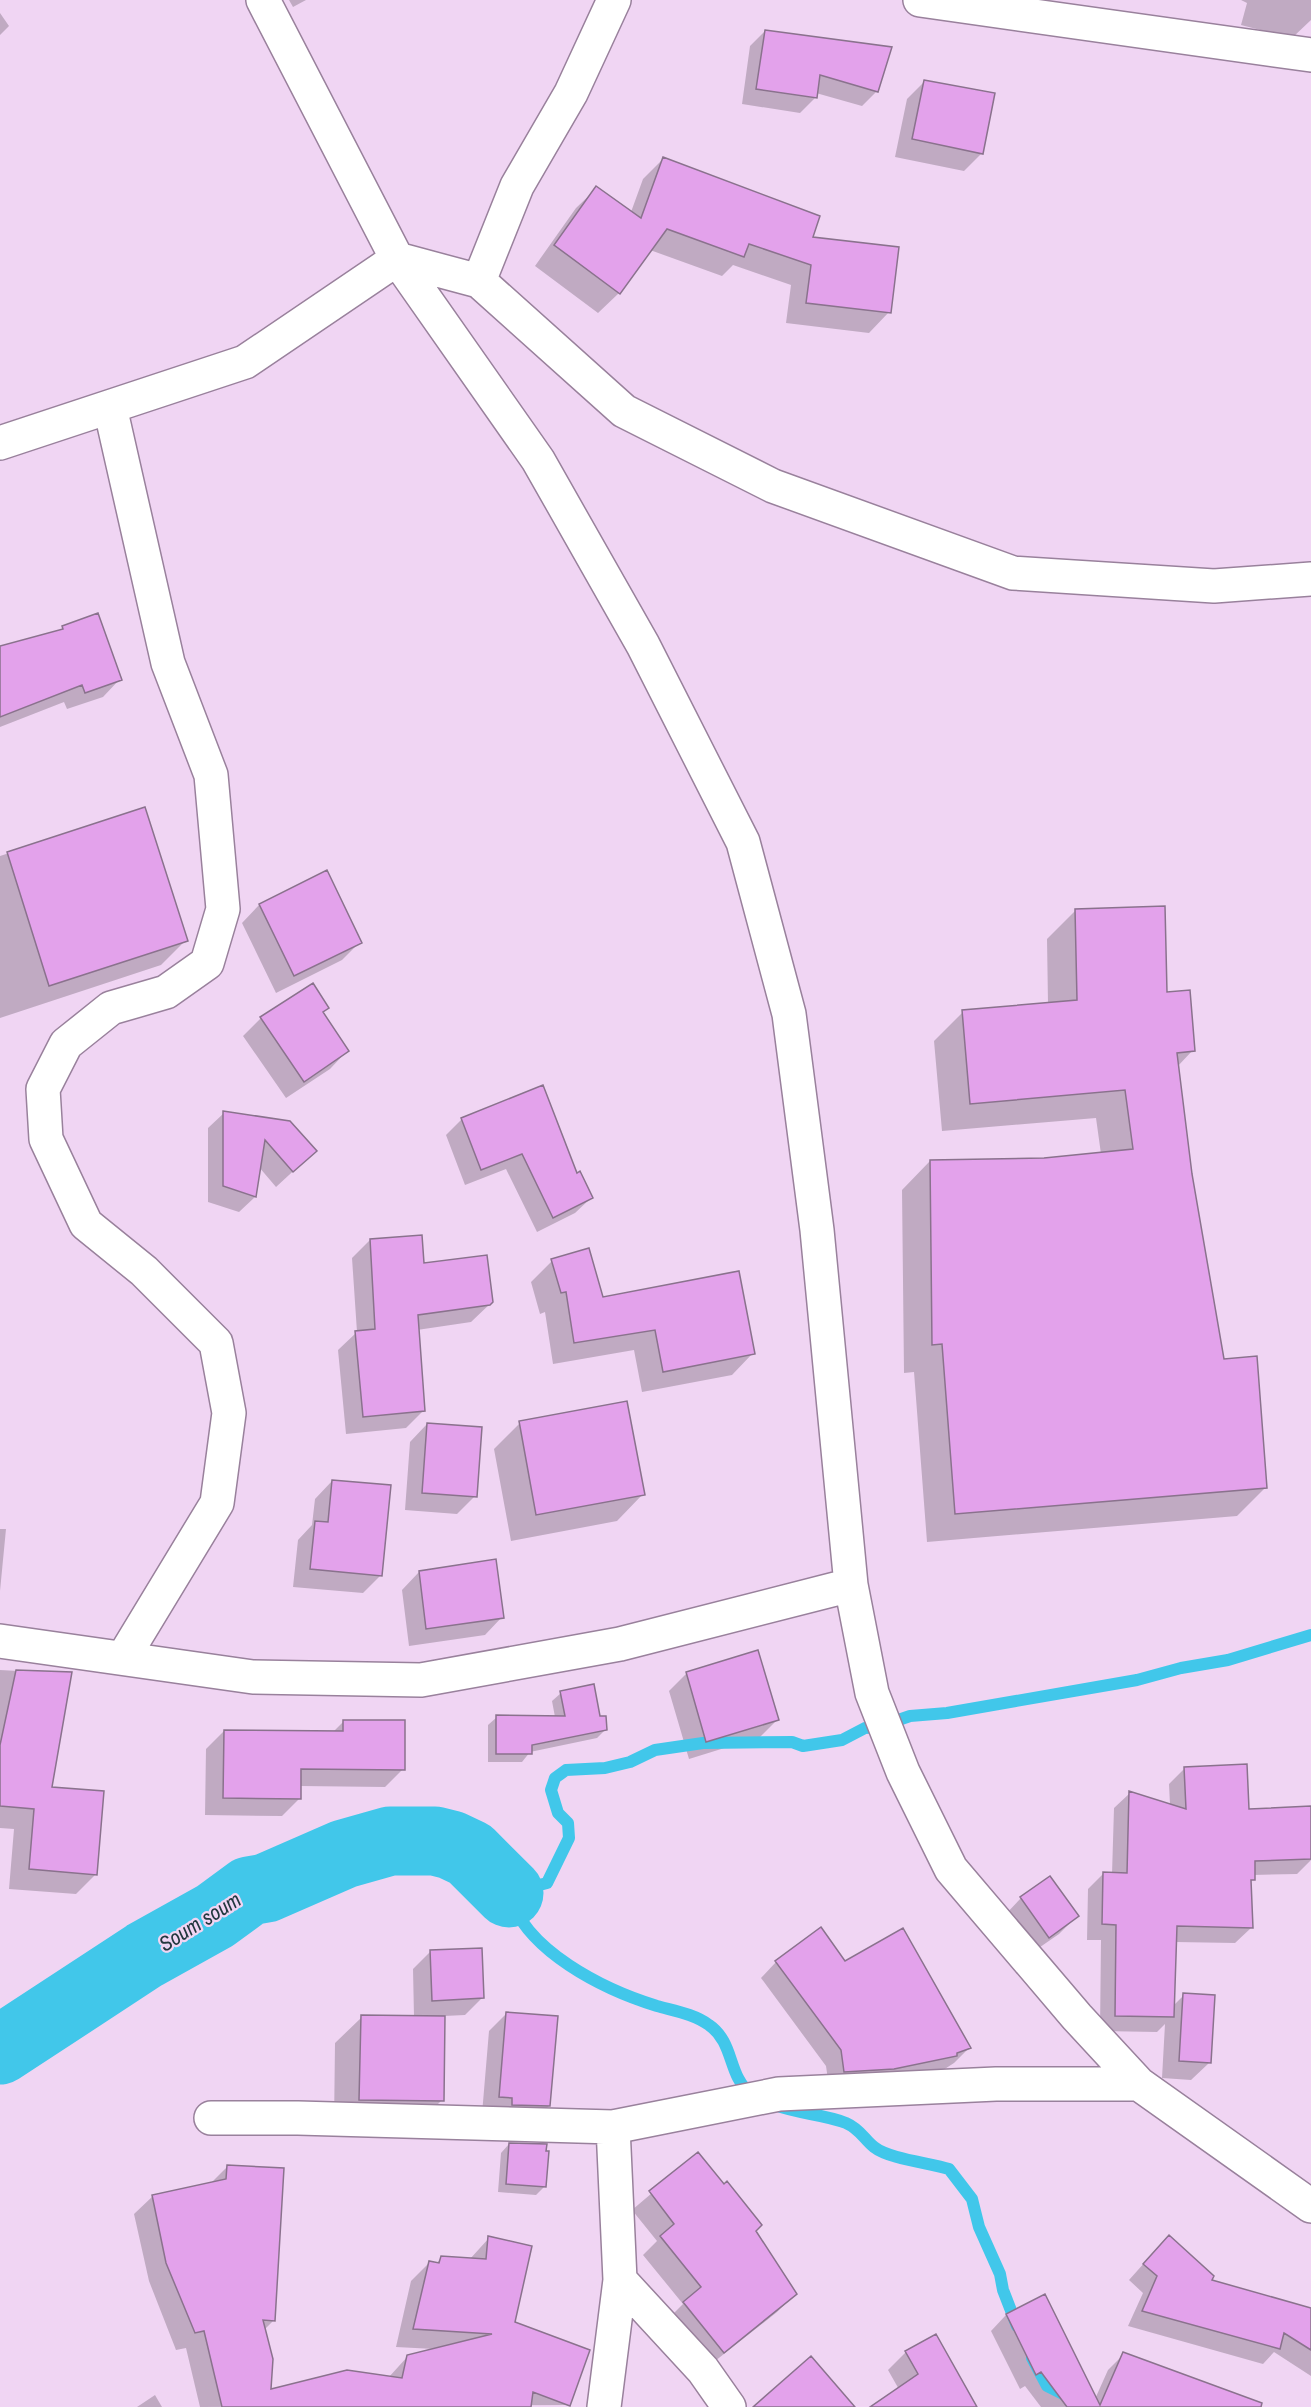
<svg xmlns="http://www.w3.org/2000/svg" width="1311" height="2407" font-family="'Archivo Narrow',sans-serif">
<rect width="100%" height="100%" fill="#f0d5f3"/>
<path fill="#0003" d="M 289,0 L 306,0 L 293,7 Z
M 1241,0 L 1311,0 L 1311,20 L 1292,38 L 1241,25 L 1247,3 Z
M 0,13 L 9,26 L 0,35 Z
M 765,31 L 877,91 L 862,106 L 816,93 L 816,97 L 800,113 L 742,104 L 750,46 Z
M 925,81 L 982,153 L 964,171 L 895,157 L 907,99 Z
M 663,159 L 811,238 L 889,312 L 869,333 L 786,323 L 791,285 L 733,265 L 722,276 L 650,250 L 619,293 L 598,313 L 535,266 L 576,208 L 597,188 L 631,212 L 643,179 Z
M 97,615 L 120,679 L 103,697 L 67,709 L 64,702 L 0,727 L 0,647 L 59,632 L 63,628 Z
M 144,809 L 186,940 L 161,965 L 0,1018 L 0,856 Z
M 259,905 L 360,942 L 342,960 L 276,993 L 242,923 Z
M 1076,910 L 1166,994 L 1193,1050 L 1177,1067 L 1191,1174 L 1223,1360 L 1265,1488 L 1237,1516 L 927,1542 L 914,1372 L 904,1373 L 902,1190 L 930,1161 L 1013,1163 L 1101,1154 L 1096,1118 L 942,1131 L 934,1041 L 963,1012 L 1048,1004 L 1047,939 Z
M 327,1008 L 322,1014 L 347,1051 L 330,1069 L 286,1098 L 243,1036 L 261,1018 Z
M 224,1113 L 315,1151 L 276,1187 L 259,1167 L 255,1197 L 239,1212 L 208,1202 L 208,1128 Z
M 462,1119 L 576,1175 L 591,1198 L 575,1213 L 537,1232 L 506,1169 L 465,1185 L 446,1135 Z
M 370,1240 L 492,1302 L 471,1322 L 417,1330 L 424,1410 L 406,1428 L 346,1434 L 338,1350 L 357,1332 L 352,1258 Z
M 552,1261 L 602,1299 L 753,1353 L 732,1375 L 642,1392 L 634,1350 L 553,1364 L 545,1312 L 540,1314 L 531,1282 Z
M 520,1423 L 643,1494 L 617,1521 L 511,1541 L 494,1449 Z
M 427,1424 L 475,1496 L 457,1514 L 405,1510 L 410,1442 Z
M 332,1481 L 381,1575 L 363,1593 L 293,1587 L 298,1540 L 312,1525 L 315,1499 Z
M 0,1529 L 6,1529 L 0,1591 Z
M 419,1572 L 502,1617 L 485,1635 L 409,1646 L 402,1590 Z
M 0,1670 L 71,1674 L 50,1788 L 96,1874 L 76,1894 L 9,1889 L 14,1829 L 0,1828 Z
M 687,1673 L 777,1720 L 760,1737 L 689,1759 L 669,1691 Z
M 561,1693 L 599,1717 L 606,1729 L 597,1738 L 530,1752 L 522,1762 L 488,1762 L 488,1725 L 497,1717 L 555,1717 L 552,1701 Z
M 344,1721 L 403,1769 L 385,1787 L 300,1786 L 300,1798 L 282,1816 L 205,1815 L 206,1749 L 224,1731 L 333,1732 Z
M 1185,1768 L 1248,1811 L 1311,1808 L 1311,1860 L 1297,1874 L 1253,1875 L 1250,1883 L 1251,1928 L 1235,1943 L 1175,1942 L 1173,2006 L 1184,1995 L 1209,2063 L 1191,2080 L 1162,2078 L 1165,2024 L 1157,2032 L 1100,2031 L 1101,1940 L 1087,1940 L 1088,1889 L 1104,1873 L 1112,1874 L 1114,1808 L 1130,1793 L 1170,1805 L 1169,1784 Z
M 1021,1898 L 1077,1916 L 1059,1934 L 1030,1954 L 1004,1916 Z
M 431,1951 L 482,1998 L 465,2015 L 444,2016 L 442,2100 L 416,2126 L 334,2125 L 335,2043 L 362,2017 L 414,2017 L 413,1969 Z
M 776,1962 L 845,1963 L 969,2048 L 954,2063 L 940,2072 L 829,2087 L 826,2066 L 761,1978 Z
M 507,2013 L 549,2106 L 531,2124 L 482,2114 L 489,2031 Z
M 509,2144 L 545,2186 L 536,2195 L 498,2192 L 501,2153 Z
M 698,2154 L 754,2231 L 795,2294 L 777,2312 L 705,2369 L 666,2321 L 683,2304 L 643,2255 L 657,2241 L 632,2210 Z
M 228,2166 L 274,2320 L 264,2330 L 270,2391 L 389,2377 L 408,2356 L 434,2349 L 396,2347 L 411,2281 L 429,2263 L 436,2264 L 441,2258 L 470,2259 L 489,2238 L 513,2323 L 569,2405 L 200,2407 L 186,2348 L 176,2350 L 149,2281 L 134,2214 L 153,2196 L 210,2184 Z
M 1154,2252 L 1210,2281 L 1311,2309 L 1311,2376 L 1274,2352 L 1263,2364 L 1128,2326 L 1143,2293 L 1129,2280 Z
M 1045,2296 L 1095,2399 L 1108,2370 L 1124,2354 L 1262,2407 L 1041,2407 L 1025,2386 L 1020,2389 L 991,2331 L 1006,2315 Z
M 906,2352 L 975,2407 L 909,2407 L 888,2370 Z
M 155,2395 L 162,2407 L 137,2407 Z"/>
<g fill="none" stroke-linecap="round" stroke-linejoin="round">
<path stroke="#41c7ea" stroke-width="12" d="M 751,2094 C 727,2075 735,2043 709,2025 C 694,2014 675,2011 657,2006 C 605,1990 524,1951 509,1893 L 547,1883 L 569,1838 L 568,1823 L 558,1813 L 551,1790 L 555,1778 L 566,1770 L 605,1768 L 630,1762 L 655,1750 L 703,1743 L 792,1742 L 803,1746 L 842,1740 L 865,1728 L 878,1727 L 910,1716 L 947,1713 L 1137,1680 L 1181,1668 L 1228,1660 L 1311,1635
M 775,2105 C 798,2114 823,2114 846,2123 C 860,2129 864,2139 874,2147 C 889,2159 930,2163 949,2169 L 972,2199 L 979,2227 L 1000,2274 L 1003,2290 L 1017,2326
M 1032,2358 L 1047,2386 L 1089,2407"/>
<path stroke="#41c7ea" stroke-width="69" d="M 0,2050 L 145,1955 L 215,1916 L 249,1891 L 266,1888 L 344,1854 L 390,1841 L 435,1841 L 451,1845 L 470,1854 L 509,1893"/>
</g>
<path fill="#e3a2eb" stroke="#8a728d" stroke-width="1.5" d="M 765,30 L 892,47 L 878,92 L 820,75 L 817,98 L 756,89 Z
M 924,80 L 995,93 L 983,154 L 912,139 Z
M 663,157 L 820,216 L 813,237 L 899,247 L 891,313 L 806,303 L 811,265 L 749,244 L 744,257 L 667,229 L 620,294 L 554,245 L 596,186 L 641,218 Z
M 98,613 L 122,680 L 85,693 L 82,685 L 0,717 L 0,646 L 63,629 L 62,626 Z
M 145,807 L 188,941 L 49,986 L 7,852 Z
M 327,870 L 362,943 L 294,976 L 259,904 Z
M 1165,906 L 1167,992 L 1190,990 L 1195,1051 L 1177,1053 L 1192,1174 L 1224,1359 L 1257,1356 L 1267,1488 L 955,1514 L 942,1344 L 932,1345 L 930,1160 L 1044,1158 L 1133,1149 L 1125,1090 L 970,1104 L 962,1010 L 1077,1000 L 1075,909 Z
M 313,983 L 329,1008 L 323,1012 L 349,1051 L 304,1082 L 260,1017 Z
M 543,1085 L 577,1173 L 580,1171 L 593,1198 L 553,1218 L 522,1154 L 481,1170 L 461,1118 Z
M 223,1111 L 290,1121 L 317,1151 L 293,1172 L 265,1140 L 256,1197 L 223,1186 Z
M 422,1235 L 424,1263 L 487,1255 L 493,1302 L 490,1305 L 418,1315 L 425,1411 L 363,1417 L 355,1331 L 375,1329 L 370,1239 Z
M 589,1248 L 603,1297 L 739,1271 L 755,1354 L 663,1372 L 655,1330 L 574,1343 L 566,1292 L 561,1293 L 551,1259 Z
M 627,1401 L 645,1495 L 536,1515 L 519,1421 Z
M 427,1423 L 482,1427 L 477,1497 L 422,1493 Z
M 332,1480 L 391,1485 L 382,1576 L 310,1569 L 315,1521 L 328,1522 Z
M 496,1559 L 504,1618 L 426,1629 L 419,1571 Z
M 758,1650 L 779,1720 L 706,1742 L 686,1672 Z
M 16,1670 L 72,1672 L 52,1787 L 104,1791 L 97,1875 L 29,1869 L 34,1809 L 0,1806 L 0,1745 Z
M 594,1684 L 600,1716 L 606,1716 L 607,1730 L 532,1745 L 532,1754 L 496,1754 L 496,1715 L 565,1716 L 560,1691 Z
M 343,1720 L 405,1720 L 405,1770 L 301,1769 L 301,1799 L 223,1798 L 224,1730 L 343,1731 Z
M 1247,1764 L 1249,1809 L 1311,1806 L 1311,1859 L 1255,1861 L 1255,1880 L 1251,1880 L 1253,1928 L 1177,1926 L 1174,2017 L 1115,2016 L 1116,1925 L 1102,1924 L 1103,1872 L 1127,1873 L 1129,1791 L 1186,1809 L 1184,1767 Z
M 1050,1876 L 1079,1916 L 1049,1938 L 1020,1897 Z
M 821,1927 L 845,1961 L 903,1928 L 971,2048 L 957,2053 L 957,2056 L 894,2069 L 844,2072 L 841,2050 L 775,1961 Z
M 482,1948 L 484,1998 L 432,2001 L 430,1950 Z
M 1183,1993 L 1215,1995 L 1211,2063 L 1179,2061 Z
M 506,2012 L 558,2016 L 550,2106 L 512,2105 L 512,2098 L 499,2097 Z
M 361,2015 L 445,2016 L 444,2101 L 359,2100 Z
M 509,2143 L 547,2144 L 546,2151 L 549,2151 L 546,2187 L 506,2184 Z
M 698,2152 L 724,2184 L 727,2181 L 762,2225 L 756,2231 L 797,2294 L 724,2353 L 683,2302 L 701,2287 L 660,2236 L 674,2224 L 649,2191 Z
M 227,2165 L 284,2168 L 275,2321 L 263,2320 L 273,2359 L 271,2389 L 347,2370 L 402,2378 L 407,2355 L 492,2334 L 413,2329 L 429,2261 L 439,2263 L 441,2256 L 486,2259 L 488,2236 L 532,2246 L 515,2322 L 590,2350 L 570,2406 L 533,2392 L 531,2407 L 222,2407 L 204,2331 L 195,2333 L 166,2263 L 152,2195 L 226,2179 Z
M 1169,2235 L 1214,2276 L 1212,2280 L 1311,2308 L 1311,2350 L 1284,2333 L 1280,2349 L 1142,2311 L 1157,2276 L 1143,2264 Z
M 1045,2294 L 1100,2405 L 1123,2352 L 1262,2403 L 1261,2407 L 1067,2407 L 1041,2372 L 1036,2375 L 1006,2314 Z
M 936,2334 L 977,2407 L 870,2407 L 918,2374 L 905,2351 Z
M 811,2356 L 855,2407 L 753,2407 Z"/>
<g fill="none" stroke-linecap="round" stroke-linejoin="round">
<defs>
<path id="minor" d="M 263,0 L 397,259 L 538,460 L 643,645 L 743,842 L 789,1014 L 817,1230 L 851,1585 L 872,1693 L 903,1772 L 951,1869 L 1077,2017 L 1139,2084 L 1311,2206
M 920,0 L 1311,55
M 479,281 L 517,186 L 571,93 L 614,0
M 110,407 L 168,663 L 211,775 L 223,909 L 207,963 L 166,992 L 111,1008 L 66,1044 L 43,1089 L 46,1139 L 86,1224 L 144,1271 L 216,1343 L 229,1413 L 217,1503 L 123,1658
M 0,443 L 245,362 L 397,259 L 479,281 L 624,411 L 773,486 L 1013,573 L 1214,586 L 1311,579
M 0,1641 L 253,1677 L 421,1680 L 620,1644 L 851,1585
M 211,2118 L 298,2118 L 613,2127
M 620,2280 L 703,2370 L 729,2407
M 604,2407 L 620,2280 L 613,2127 L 779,2094 L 996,2084 L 1139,2084"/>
</defs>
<use href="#minor" stroke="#99819c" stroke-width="36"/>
<use href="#minor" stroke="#fff" stroke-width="33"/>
</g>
<g text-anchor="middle" stroke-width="4.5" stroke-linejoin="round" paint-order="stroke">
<g font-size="21" font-style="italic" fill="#21373e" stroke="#f0d5f3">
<text transform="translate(200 1922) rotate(-32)" y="7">Soum soum</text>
</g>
</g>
</svg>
